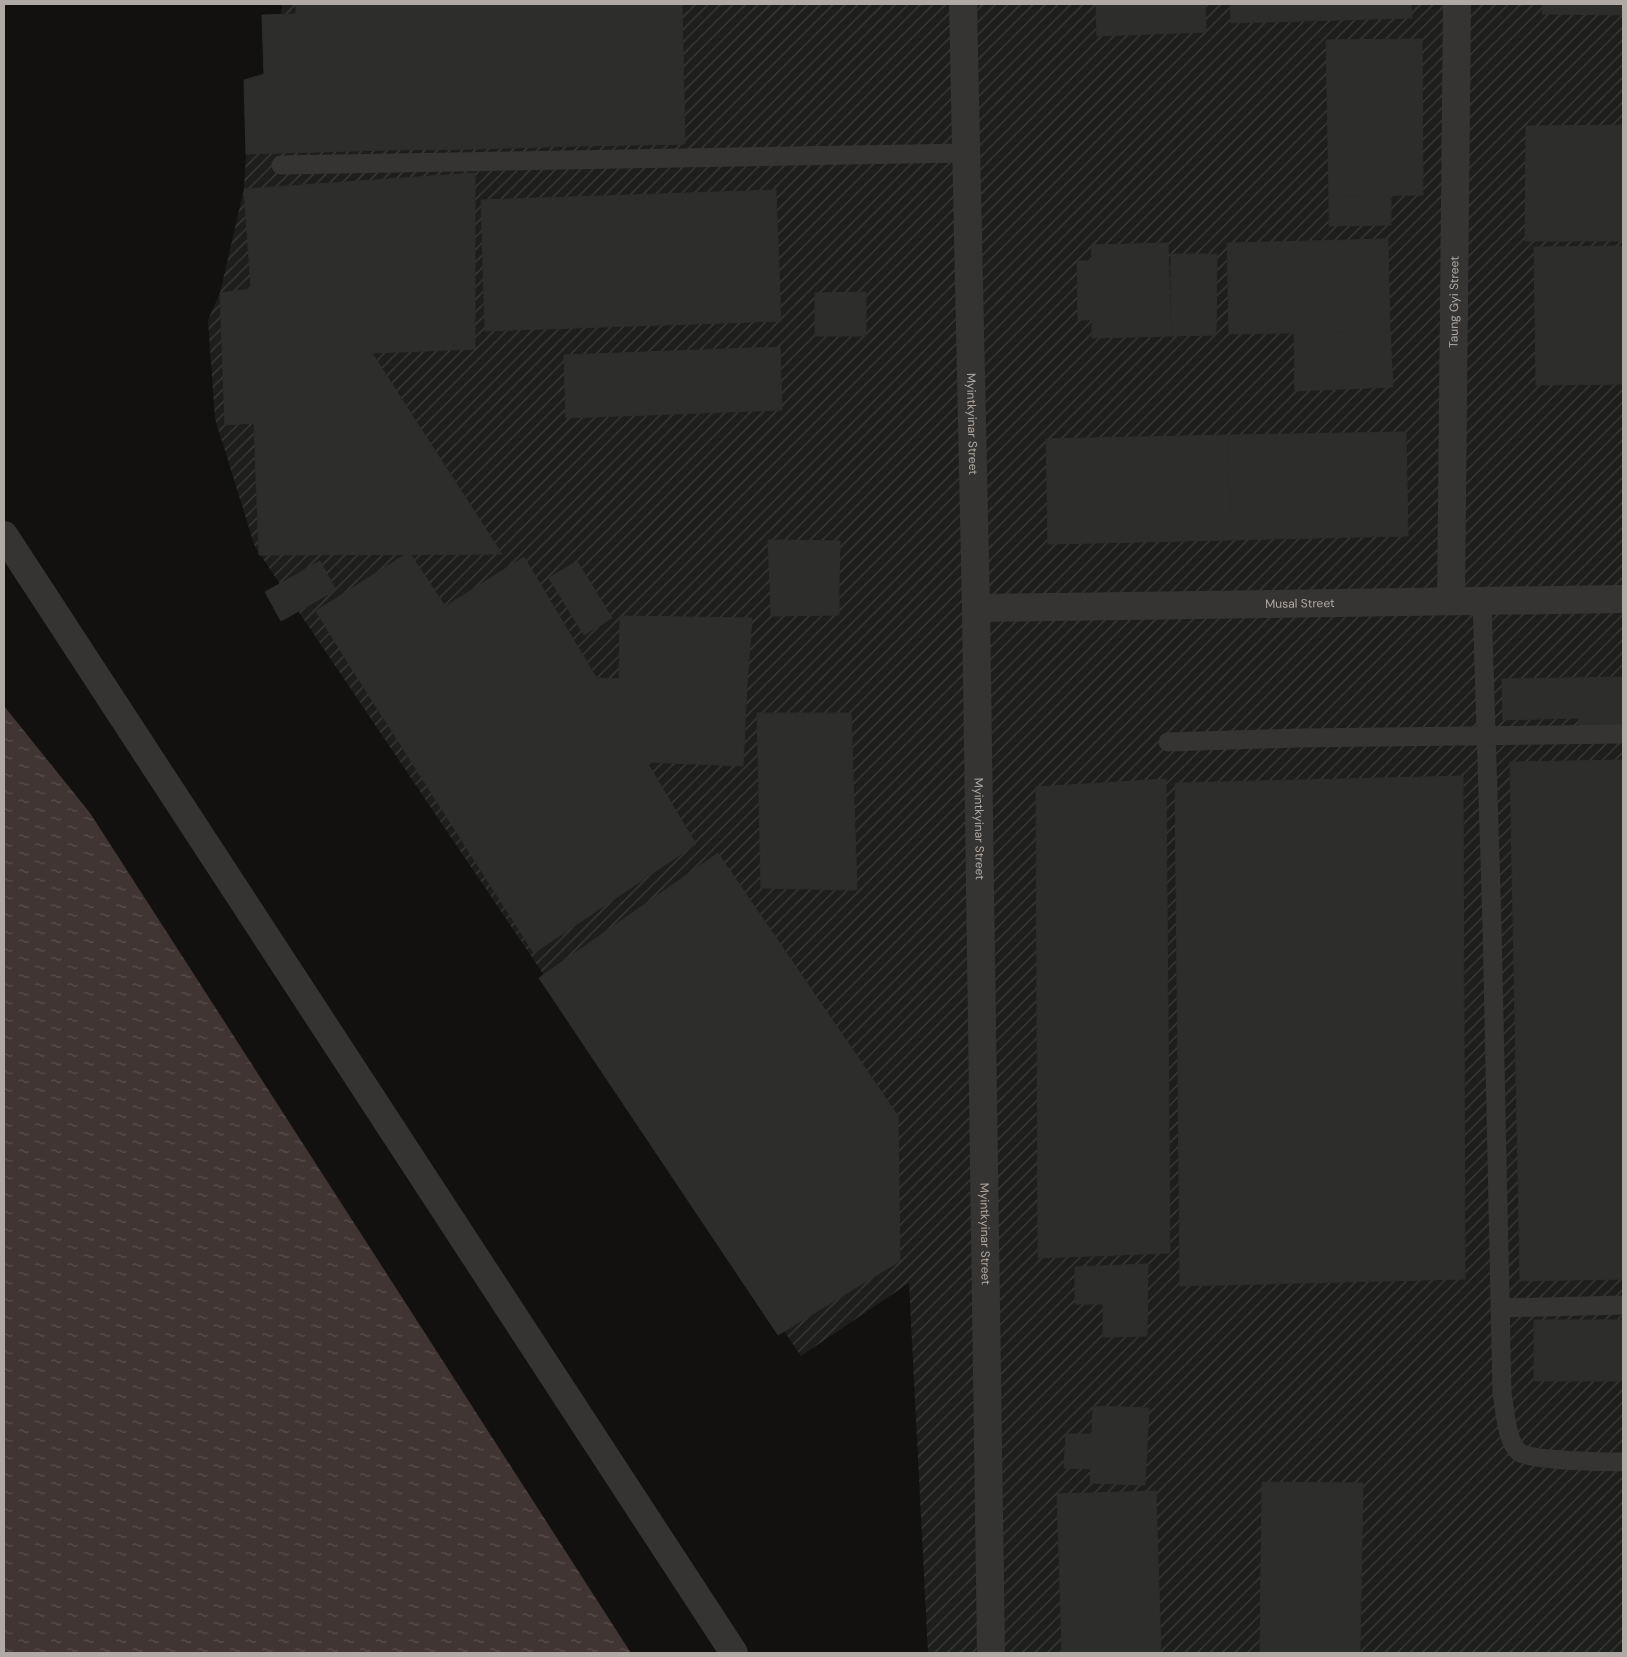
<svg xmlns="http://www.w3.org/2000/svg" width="1627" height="1657" font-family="'DM Sans',sans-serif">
<defs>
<pattern id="industrial-furrows" width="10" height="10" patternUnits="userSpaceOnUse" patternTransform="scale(1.25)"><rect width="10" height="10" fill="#1e1e1d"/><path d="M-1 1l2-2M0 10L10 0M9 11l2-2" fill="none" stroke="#3c3c3b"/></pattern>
<pattern id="water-ripples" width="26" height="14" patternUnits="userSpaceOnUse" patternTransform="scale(1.25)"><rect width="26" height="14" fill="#403533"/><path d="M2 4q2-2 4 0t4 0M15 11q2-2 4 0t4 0" fill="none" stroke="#594f4d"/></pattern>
</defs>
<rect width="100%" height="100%" fill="#121110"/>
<path fill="url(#industrial-furrows)" d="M 283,4 L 1623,4 L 1623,1653 L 928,1653 L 909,1283 L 801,1356 L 255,547 L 215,419 L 208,320 L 220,293 L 244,189 L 246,154 L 264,74 Z"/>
<path fill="url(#water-ripples)" d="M 4,706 L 90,813 L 631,1653 L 4,1653 Z"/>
<path fill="#2d2d2c" stroke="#2d2d2b" d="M 296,4 L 383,4 L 387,150 L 246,154 L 244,80 L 264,74 L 262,15 L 296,14 Z
M 383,4 L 473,4 L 476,149 L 387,150 Z
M 473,4 L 574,4 L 578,146 L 476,149 Z
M 574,4 L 682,4 L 685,144 L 578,146 Z
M 1096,4 L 1205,4 L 1206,32 L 1097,36 Z
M 1230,4 L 1411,4 L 1412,18 L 1231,23 Z
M 1543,4 L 1623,4 L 1623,15 L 1542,14 Z
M 1422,39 L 1423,195 L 1329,196 L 1326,40 Z
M 1623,125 L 1623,241 L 1525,241 L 1526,126 Z
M 475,173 L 475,349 L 372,353 L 502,554 L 259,555 L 254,423 L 225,425 L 220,293 L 251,289 L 244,189 Z
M 776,190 L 781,321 L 485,331 L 481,200 Z
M 1329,196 L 1391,196 L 1391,225 L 1329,226 Z
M 1388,239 L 1390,331 L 1229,334 L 1227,243 Z
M 1168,243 L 1171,336 L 1092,338 L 1092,320 L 1078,320 L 1077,261 L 1092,261 L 1091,245 Z
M 1623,246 L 1623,384 L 1536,385 L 1534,247 Z
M 1171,254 L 1217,254 L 1216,335 L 1171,336 Z
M 866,292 L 866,336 L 815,336 L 815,293 Z
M 1390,331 L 1393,387 L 1295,391 L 1294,333 Z
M 780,347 L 782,410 L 566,418 L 564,355 Z
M 1406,432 L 1408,536 L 1230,540 L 1229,435 Z
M 1229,435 L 1230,540 L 1048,544 L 1046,439 Z
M 768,540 L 840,541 L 839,583 L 770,584 Z
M 409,552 L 445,606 L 350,666 L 316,611 Z
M 524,557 L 696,844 L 534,953 L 350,666 Z
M 320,561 L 336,590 L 281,621 L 265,592 Z
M 577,561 L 612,618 L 584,635 L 549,578 Z
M 839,583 L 839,615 L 771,616 L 770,584 Z
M 620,616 L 752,618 L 747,684 L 619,679 Z
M 1623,677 L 1623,728 L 1579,729 L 1578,718 L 1503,720 L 1502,679 Z
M 596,678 L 747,684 L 743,766 L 647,762 Z
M 757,713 L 851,713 L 857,890 L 761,888 Z
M 1623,760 L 1623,1279 L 1520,1281 L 1510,762 Z
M 1463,776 L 1465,1279 L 1180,1286 L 1175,783 Z
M 1166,779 L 1170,1253 L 1038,1258 L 1036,787 Z
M 718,853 L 898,1116 L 900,1261 L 778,1335 L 539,978 Z
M 1148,1264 L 1147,1336 L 1103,1337 L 1103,1304 L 1075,1304 L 1075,1267 Z
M 1534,1320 L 1623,1320 L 1623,1381 L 1534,1381 Z
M 1093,1406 L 1149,1408 L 1145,1485 L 1090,1483 L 1091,1469 L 1064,1468 L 1066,1434 L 1092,1434 Z
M 1262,1482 L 1363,1483 L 1360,1653 L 1260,1653 Z
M 1156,1491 L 1161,1653 L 1062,1653 L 1057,1494 Z"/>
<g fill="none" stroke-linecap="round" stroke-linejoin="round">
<path stroke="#363432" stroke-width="19" d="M 281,165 L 966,153
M 1482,601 L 1492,925 L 1502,1393 C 1505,1409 1506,1441 1519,1452 C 1531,1461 1605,1462 1623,1462
M 1168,742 L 1299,738 L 1623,734
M 1500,1308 L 1623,1305"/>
<g stroke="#363432" stroke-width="28">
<path id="s1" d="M 963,4 L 976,608 L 991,1653"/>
<path d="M 4,535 L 734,1653"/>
<path id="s2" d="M 1451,601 L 1457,4"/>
<path id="s3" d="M 976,608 L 1623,599"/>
</g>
</g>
<g text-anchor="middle" stroke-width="4.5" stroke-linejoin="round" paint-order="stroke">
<g font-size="12" fill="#b1a9a3" stroke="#0d0c0c">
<text dy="4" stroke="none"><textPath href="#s2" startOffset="299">Taung Gyi Street</textPath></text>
<text dy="4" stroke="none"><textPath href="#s1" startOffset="420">Myintkyinar Street</textPath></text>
<text dy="4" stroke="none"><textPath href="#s3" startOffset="324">Musal Street</textPath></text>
<text dy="4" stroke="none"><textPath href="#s1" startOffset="825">Myintkyinar Street</textPath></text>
<text dy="4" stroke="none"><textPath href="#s1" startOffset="1230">Myintkyinar Street</textPath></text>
</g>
</g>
<rect width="1627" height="1657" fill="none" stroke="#b1a9a3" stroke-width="10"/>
</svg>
